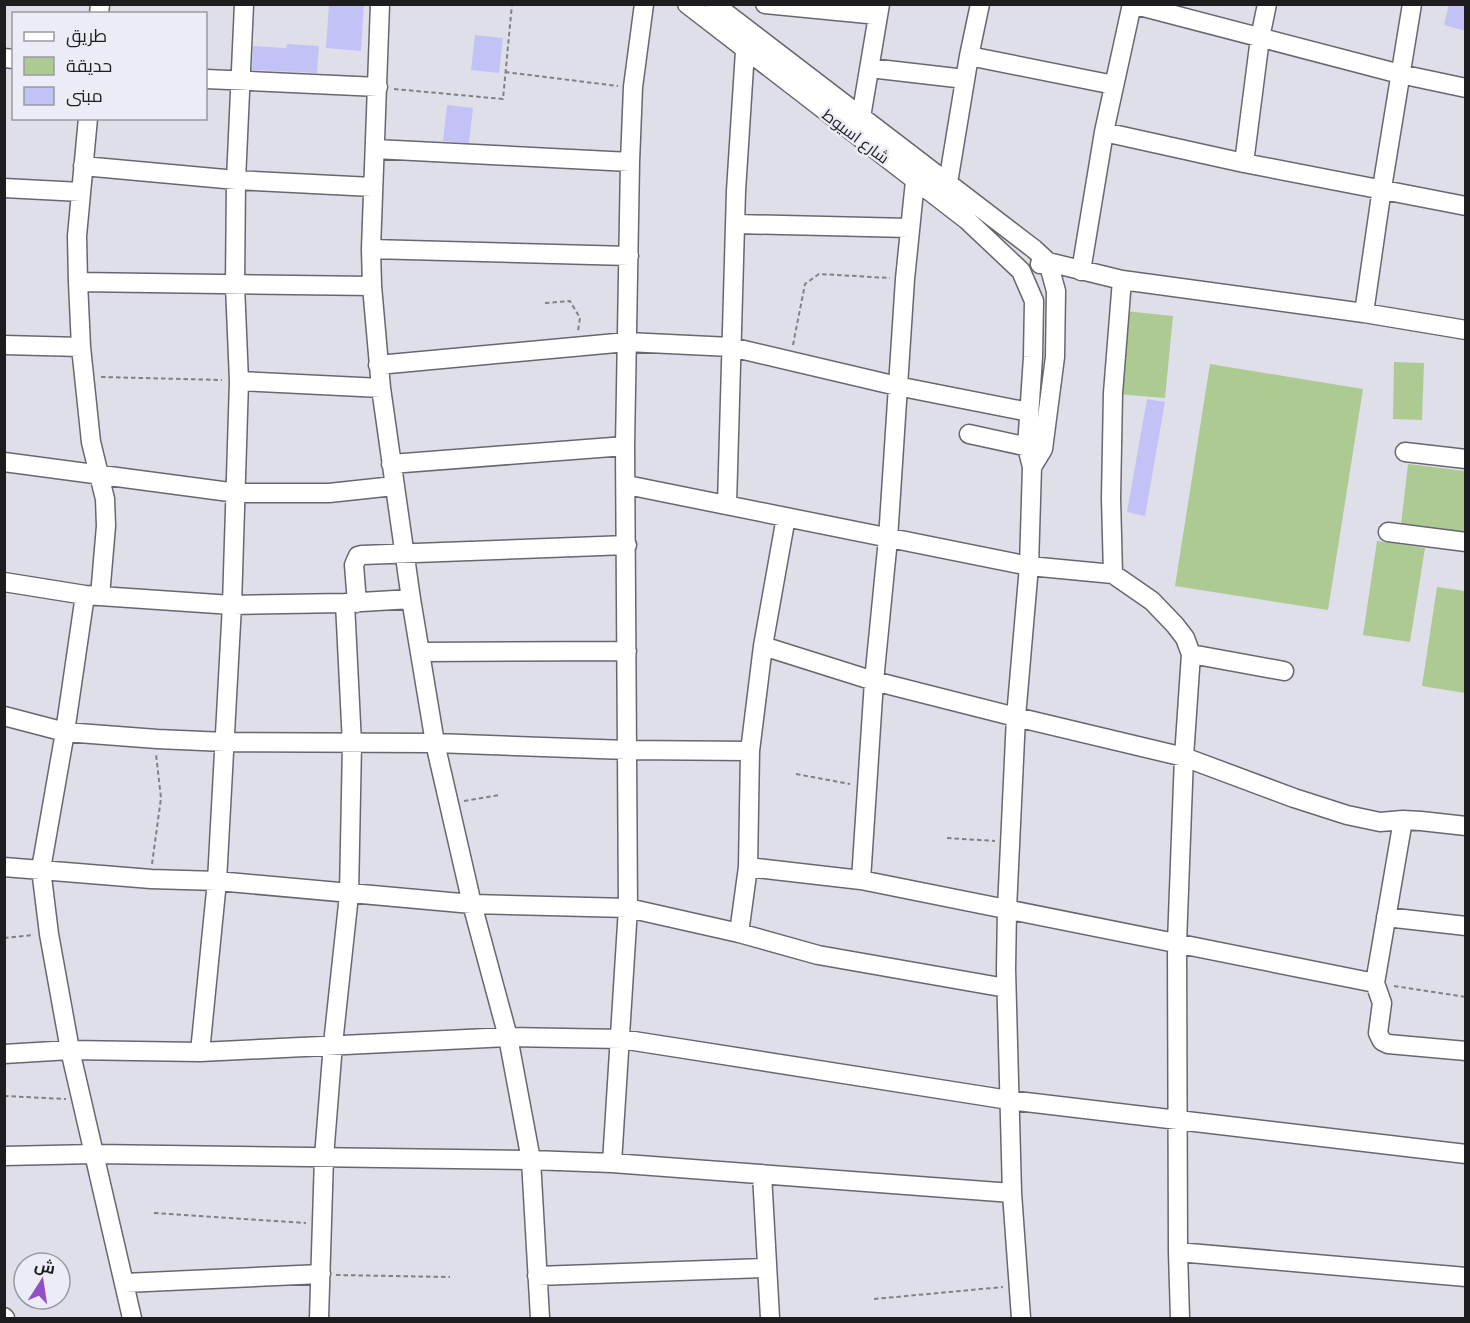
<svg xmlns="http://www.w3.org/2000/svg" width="1470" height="1323" font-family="'Nunito Sans',Cairo,sans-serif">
<rect width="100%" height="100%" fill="#dfdfe9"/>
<path fill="#adca92" d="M 1125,311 L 1173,316 L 1165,398 L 1117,394 Z
M 1394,362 L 1424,363 L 1422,420 L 1393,419 Z
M 1210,364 L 1363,389 L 1328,610 L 1175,586 Z
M 1408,464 L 1465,471 L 1465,532 L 1401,525 Z
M 1377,541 L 1425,548 L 1410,642 L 1363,635 Z
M 1437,587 L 1465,591 L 1465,693 L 1422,686 Z"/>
<path fill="#c3c2f6" d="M 329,4 L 364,4 L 361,51 L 326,48 Z
M 1449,4 L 1466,4 L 1466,31 L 1444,25 Z
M 475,35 L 503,38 L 499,73 L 471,70 Z
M 287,44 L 319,46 L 317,73 L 252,70 L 253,46 L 286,48 Z
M 447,105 L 473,108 L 469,143 L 443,141 Z
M 1147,399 L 1165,402 L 1145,516 L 1127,512 Z"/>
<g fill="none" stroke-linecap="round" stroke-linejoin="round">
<defs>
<path id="minor" d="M 380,4 L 371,249 L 372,286 L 381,388 L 411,599 L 435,743 L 472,904 L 508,1037 L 531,1160 L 540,1318
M 687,4 L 967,220 L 1021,271 L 1034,301 L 1033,357 L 1027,447 L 1032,467 L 1029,566 L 1016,717 L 1007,909 L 1006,969 L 1012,1193 L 1021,1318
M 714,4 L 1034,249 L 1048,262 L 1056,291 L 1055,357 L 1043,449 L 1032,467
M 765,4 L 878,15
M 1132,4 L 1400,74 L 1466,88
M 99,14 L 100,4
M 969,56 L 1114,85
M 4,58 L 14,59
M 870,68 L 965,79
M 206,79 L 378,87
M 861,117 L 880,4
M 88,118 L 77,236 L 78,282 L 81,347 L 91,442 L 105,499 L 106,526 L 100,596
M 1104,132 L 1244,163 L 1466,206
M 375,149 L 630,162
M 1244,163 L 1260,38 L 1267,4
M 83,166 L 236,180 L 372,187
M 948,183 L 969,56 L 980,4
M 4,188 L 81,192
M 736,224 L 909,228
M 371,249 L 629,256
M 1040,264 L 1048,262 L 1122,280 L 1364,313 L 1466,330
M 1081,271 L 1104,132 L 1132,4
M 78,282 L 372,286
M 1364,313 L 1382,188 L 1412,4
M 4,345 L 81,347
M 378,365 L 627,342 L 731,347 L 897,386 L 1029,412
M 239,381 L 381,388
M 969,434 L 1038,449
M 1405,452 L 1466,459
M 4,462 L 237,493 L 329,493 L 394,486
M 391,464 L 625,446
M 627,485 L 1029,566 L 1113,574 L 1152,601 L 1175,625 L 1185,638 L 1191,654 L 1184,757 L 1177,943 L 1178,1252 L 1180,1318
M 727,504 L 736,191 L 745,51
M 1388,532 L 1466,542
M 1113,574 L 1111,498 L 1113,393 L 1122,280
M 4,582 L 85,595 L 232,605 L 345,603 L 411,599
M 85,595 L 65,732 L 41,869 L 49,934 L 70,1050 L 132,1318
M 357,603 L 354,565 L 358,556 L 362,555 L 627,545
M 763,646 L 874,681 L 1016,717 L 1184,757 L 1294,798 L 1347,815 L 1380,822 L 1403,820
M 420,652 L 627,651
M 1191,654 L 1284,671
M 4,716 L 65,732 L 157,739 L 225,742 L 435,743 L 627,750 L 750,751
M 4,867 L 151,879 L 217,881 L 472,904 L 628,908 L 739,933 L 818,955 L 1006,988
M 748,867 L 861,880 L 1375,983 L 1403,820 L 1421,821 L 1466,826
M 861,880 L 874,681 L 888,539 L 905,279 L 915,181
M 1386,917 L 1466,926
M 739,933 L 748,867 L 750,751 L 763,646 L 786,517
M 1375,983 L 1382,1003 L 1378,1033 L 1382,1041 L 1388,1044 L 1466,1051
M 200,1052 L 217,881 L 232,605 L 239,381 L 235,285 L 236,180 L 244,4
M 4,1054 L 70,1050 L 200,1052 L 508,1037 L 621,1039 L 1009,1100 L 1466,1154
M 4,1156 L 94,1154 L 531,1160 L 612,1163 L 1012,1193
M 612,1163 L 628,908 L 625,446 L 630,162 L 633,87 L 644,4
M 762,1174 L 770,1318
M 1178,1252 L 1466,1277
M 537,1276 L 767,1268
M 125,1283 L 321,1274
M 4,1317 L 5,1318
M 319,1318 L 324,1157 L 333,1044 L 349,895 L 352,744 L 345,603"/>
</defs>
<use href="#minor" stroke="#67676f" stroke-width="21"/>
<path stroke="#808086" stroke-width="2" stroke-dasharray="4.5 3" stroke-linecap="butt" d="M 505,72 L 618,86
M 394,89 L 503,99 L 512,4
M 545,303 L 570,301 L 580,318 L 578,331
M 793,345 L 805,284 L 819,274 L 890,278
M 101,377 L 222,380
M 796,774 L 850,784
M 464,801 L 499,795
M 947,838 L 995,841
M 152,864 L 161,798 L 156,754
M 4,938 L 34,935
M 1394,986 L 1466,997
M 4,1096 L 66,1099
M 154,1213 L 306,1223
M 336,1275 L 450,1277
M 874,1299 L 1003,1287"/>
<use href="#minor" stroke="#fff" stroke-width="18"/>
</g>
<g text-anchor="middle" stroke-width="5" stroke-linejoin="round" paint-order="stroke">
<g font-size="16" fill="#1d1d20" stroke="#ececf7">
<text transform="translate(856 136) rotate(37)" y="6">شارع اسيوط</text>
</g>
</g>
<rect width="1470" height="1323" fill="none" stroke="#1d1d20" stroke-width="12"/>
<rect x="12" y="12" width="195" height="108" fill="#ececf7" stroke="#9999a1" stroke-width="1.5"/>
<rect x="24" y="32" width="30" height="9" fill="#ffffff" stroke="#9999a1" stroke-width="1.5"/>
<text x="66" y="42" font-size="18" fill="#1d1d20">طريق</text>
<rect x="24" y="57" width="30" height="18" fill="#adca92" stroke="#9999a1" stroke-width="1.5"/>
<text x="66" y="72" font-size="18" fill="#1d1d20">حديقة</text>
<rect x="24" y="87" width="30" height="18" fill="#c3c2f6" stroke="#9999a1" stroke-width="1.5"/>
<text x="66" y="102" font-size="18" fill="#1d1d20">مبنى</text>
<g transform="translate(42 1281) rotate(12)"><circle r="28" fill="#ececf7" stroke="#9999a1" stroke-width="1.5"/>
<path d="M0-4.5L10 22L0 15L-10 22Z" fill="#9150c5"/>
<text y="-9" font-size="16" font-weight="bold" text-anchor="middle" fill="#1d1d20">ش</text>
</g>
</svg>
